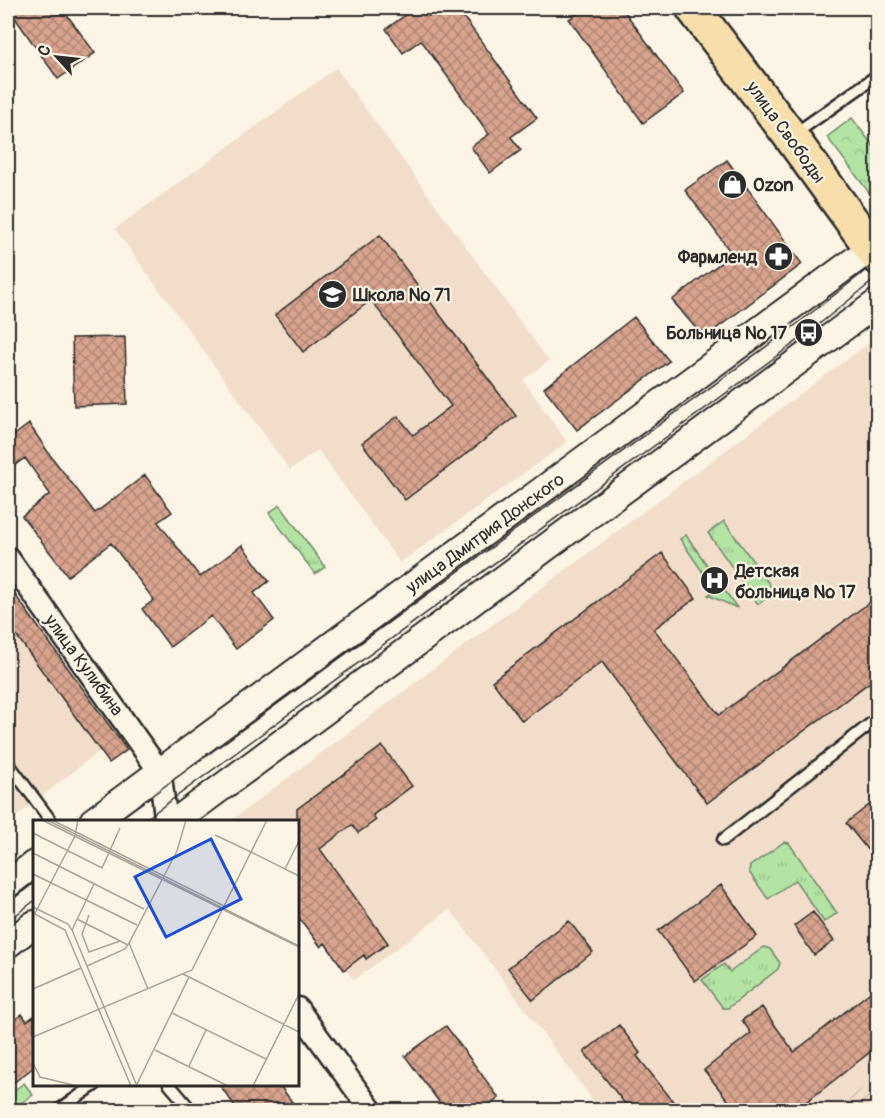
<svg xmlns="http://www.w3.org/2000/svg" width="885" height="1118" font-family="Pangolin,sans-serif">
<defs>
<pattern id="industrial-furrows" width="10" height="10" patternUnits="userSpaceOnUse" patternTransform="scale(1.5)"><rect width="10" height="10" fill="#f2ddcb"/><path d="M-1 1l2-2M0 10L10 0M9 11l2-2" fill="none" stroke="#d0beae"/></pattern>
<pattern id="grass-tufts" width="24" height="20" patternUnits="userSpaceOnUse" patternTransform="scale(1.5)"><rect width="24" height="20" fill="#b3e4a4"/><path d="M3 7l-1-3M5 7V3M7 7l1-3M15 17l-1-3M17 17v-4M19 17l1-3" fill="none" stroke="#9ac48d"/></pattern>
<pattern id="forest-crowns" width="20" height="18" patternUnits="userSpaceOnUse" patternTransform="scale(1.5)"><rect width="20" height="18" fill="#b3e4a4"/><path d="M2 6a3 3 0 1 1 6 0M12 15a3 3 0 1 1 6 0" fill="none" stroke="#9ac48d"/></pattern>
<pattern id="building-cross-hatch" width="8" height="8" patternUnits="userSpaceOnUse" patternTransform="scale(1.5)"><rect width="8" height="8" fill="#d9a48e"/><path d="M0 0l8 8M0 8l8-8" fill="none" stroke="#b08674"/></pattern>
</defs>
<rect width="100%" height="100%" fill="#fcf5e5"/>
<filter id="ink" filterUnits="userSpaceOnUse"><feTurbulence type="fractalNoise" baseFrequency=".0167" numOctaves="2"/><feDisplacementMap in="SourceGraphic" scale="12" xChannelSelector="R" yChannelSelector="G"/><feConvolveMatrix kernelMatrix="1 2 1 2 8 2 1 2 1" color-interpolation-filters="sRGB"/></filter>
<g filter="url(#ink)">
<path fill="#f2ddcb" d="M 336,68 L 549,361 L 523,380 L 567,442 L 400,563 L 318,450 L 290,470 L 115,229 Z
M 874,339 L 877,344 L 877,1078 L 831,1110 L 600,1110 L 450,909 L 354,980 L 297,904 L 297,821 L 235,821 L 233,819 Z
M 8,622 L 102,749 L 8,823 Z"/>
<path fill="url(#industrial-furrows)" d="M 877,1078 L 877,1110 L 831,1110 Z"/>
<path fill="url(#grass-tufts)" stroke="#6f8868" stroke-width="1.5" d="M 280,505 L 325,567 L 315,574 L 269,513 Z
M 724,521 L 775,592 L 758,604 L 708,533 Z
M 686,535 L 737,608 L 708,595 L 715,590 L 680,539 Z
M 784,842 L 789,843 L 837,913 L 824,922 L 795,880 L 768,899 L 749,872 L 750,866 Z
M 764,947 L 770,949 L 780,963 L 778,969 L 728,1008 L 723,1008 L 702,980 L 724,964 L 730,972 Z
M 24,1083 L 33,1095 L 11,1110 L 8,1110 L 8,1095 Z"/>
<path fill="url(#forest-crowns)" stroke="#6f8868" stroke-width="1.5" d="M 852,118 L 877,151 L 877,195 L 873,198 L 827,137 Z"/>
<path fill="url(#building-cross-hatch)" stroke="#2b2b2b" stroke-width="1.5" d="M 8,8 L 62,8 L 95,53 L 58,79 Z
M 415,8 L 422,8 L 429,16 L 440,8 L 457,8 L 537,118 L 511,137 L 521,150 L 490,173 L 471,147 L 489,134 L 421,40 L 403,53 L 386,29 Z
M 587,8 L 622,8 L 684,93 L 643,123 L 569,19 Z
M 727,160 L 802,264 L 704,338 L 672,300 L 732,254 L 685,190 Z
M 380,235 L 516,416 L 405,500 L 362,443 L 398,416 L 413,435 L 451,406 L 371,300 L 303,352 L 275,315 Z
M 634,317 L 669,361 L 577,430 L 544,388 Z
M 125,337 L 127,404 L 74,406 L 72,338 Z
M 29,424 L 50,455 L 95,513 L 145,475 L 172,512 L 158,522 L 200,577 L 242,545 L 269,581 L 254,593 L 274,620 L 236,649 L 211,616 L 170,647 L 142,609 L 154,600 L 111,543 L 68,576 L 22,516 L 50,494 L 25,458 L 8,470 L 8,440 Z
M 662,553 L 696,598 L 654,629 L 719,715 L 878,596 L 878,676 L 707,803 L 602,662 L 522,721 L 492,681 Z
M 8,585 L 127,750 L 109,763 L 8,624 Z
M 382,746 L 412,786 L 373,815 L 376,820 L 358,833 L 352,825 L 320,849 L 388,943 L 366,959 L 364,955 L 344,970 L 325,943 L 321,947 L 297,915 L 297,809 Z
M 878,798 L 878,863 L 846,823 Z
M 721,885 L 757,936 L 695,981 L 658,931 Z
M 813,912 L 834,941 L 814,955 L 794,926 Z
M 569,921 L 593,952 L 533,1000 L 508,968 Z
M 878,986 L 878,1046 L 796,1110 L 736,1110 L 704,1070 L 751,1033 L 742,1020 L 762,1007 L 794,1052 Z
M 22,1014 L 27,1021 L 34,1016 L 34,1067 L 8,1087 L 8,1025 Z
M 619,1025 L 640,1053 L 637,1056 L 680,1110 L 630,1110 L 584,1052 Z
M 446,1026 L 499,1098 L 483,1110 L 445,1110 L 405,1056 Z
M 218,1083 L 278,1083 L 298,1110 L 238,1110 Z"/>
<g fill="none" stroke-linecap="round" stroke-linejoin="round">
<defs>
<path id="service" d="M 793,135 L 878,75
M 8,763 L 51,821
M 723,840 L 878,718
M 169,1084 L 191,1110
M 59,1110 L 96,1084"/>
<path id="minor" d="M 8,558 L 160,772 L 166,821
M 297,1008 L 371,1110"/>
<path id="tertiary" d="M 93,821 L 871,248 L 878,251
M 176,821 L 878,302
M 8,884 L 34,864
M 8,944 L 34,924"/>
<path id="primary" d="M 693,8 L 791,137 L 878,257"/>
</defs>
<use href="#service" stroke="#2b2b2b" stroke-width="15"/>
<use href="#minor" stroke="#2b2b2b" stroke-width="26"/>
<use href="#tertiary" stroke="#2b2b2b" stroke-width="30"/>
<use href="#primary" stroke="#2b2b2b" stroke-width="38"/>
<use href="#service" stroke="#fcf5e5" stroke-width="10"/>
<use href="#minor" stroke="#fcf5e5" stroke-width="21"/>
<use href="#tertiary" stroke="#fcf5e5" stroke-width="26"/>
<use href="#primary" stroke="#f8deab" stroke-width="33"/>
<path stroke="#2b2b2b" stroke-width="1.5" d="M 117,821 L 797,324 L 878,261
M 143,821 L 808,333 L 878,277
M 8,903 L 34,883
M 8,921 L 34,901"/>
</g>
</g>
<defs>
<symbol id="shop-disc" viewBox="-11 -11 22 22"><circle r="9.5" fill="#2b2b2b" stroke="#fcf5e5"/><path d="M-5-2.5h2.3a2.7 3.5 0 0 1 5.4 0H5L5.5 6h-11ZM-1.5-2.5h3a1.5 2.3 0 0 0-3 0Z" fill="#fff"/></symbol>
<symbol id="pharmacy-disc" viewBox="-11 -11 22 22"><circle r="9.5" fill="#2b2b2b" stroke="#fcf5e5"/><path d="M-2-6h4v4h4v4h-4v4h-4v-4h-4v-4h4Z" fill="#fff"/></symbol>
<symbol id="school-disc" viewBox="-11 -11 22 22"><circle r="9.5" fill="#2b2b2b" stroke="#fcf5e5"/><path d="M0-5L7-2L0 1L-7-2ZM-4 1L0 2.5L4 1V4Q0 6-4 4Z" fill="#fff"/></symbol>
<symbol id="bus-disc" viewBox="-11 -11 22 22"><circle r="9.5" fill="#2b2b2b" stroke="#fcf5e5"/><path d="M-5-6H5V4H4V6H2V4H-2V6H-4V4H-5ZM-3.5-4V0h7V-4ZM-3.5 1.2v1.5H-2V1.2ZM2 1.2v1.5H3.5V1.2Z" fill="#fff"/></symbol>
<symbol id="hospital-disc" viewBox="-11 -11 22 22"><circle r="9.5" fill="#2b2b2b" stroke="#fcf5e5"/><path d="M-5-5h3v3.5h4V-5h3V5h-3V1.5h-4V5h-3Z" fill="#fff"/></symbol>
</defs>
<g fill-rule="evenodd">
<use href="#shop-disc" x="716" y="168" width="33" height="33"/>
<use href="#pharmacy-disc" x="762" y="240" width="33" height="33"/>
<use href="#school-disc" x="316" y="278" width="33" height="33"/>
<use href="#bus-disc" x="792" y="316" width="33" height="33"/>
<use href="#hospital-disc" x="698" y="564" width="33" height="33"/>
</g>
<g text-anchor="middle" stroke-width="4.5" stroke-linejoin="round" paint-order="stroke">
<g font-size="18" fill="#2b2b2b" stroke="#fcf5e5">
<text transform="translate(786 132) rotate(54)" y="6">улица Свободы</text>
<text transform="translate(485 533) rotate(-36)" y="6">улица Дмитрия Донского</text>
<text transform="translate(84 665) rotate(54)" y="6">улица Кулибина</text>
</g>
<g font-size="18" font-weight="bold" fill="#2b2b2b" stroke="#fcf5e5" text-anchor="start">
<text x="753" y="191">Ozon</text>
<text x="757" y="263" text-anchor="end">Фармленд</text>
<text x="353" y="301">Школа № 71</text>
<text x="787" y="339" text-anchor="end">Больница № 17</text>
<text x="735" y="577">Детская<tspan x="735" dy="21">больница № 17</tspan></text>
</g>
</g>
<g transform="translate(33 820)">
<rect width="266" height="266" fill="#fcf5e5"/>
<path fill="none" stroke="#a8a49b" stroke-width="1.5" d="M 9,0 L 191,90 L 191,86 L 19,0M 14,0 L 266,126M 0,13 L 69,48 L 87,8M 182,15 L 218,32M 218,32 L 266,56M 0,33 L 111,89M 252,49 L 266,21M 0,54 L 104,105M 0,87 L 35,104 L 39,110 L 104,266M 191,90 L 266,127M 0,93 L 32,110 L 98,266M 56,95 L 49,114 L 56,132 L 87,121M 0,97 L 42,16 L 45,0M 44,99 L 95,125M 39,110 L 61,64M 96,123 L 115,169M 54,146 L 92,129 L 96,123 L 144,31 L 153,0M 150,154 L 266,212M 0,169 L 48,148M 139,193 L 233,239M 0,217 L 159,150 L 234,0M 122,230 L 195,266M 0,243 L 7,257 L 40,265M 156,246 L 173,210M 104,264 L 156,157M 220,266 L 266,174"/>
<path fill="#1d4ed8" fill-opacity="0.15" stroke="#1d4ed8" stroke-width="3" d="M 178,19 L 208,79 L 133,117 L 102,57 Z"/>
<rect width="266" height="266" fill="none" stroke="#2b2b2b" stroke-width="3"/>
</g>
<rect width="885" height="1118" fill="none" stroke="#fcf5e5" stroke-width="30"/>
<rect x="15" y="15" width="855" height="1088" fill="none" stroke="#2b2b2b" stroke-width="2" filter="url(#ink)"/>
<g transform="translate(57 57) rotate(297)" stroke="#fcf5e5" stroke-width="4.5" paint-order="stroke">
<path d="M0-4.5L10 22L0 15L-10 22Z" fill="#2b2b2b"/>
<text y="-9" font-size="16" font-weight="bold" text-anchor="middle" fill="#2b2b2b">С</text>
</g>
</svg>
